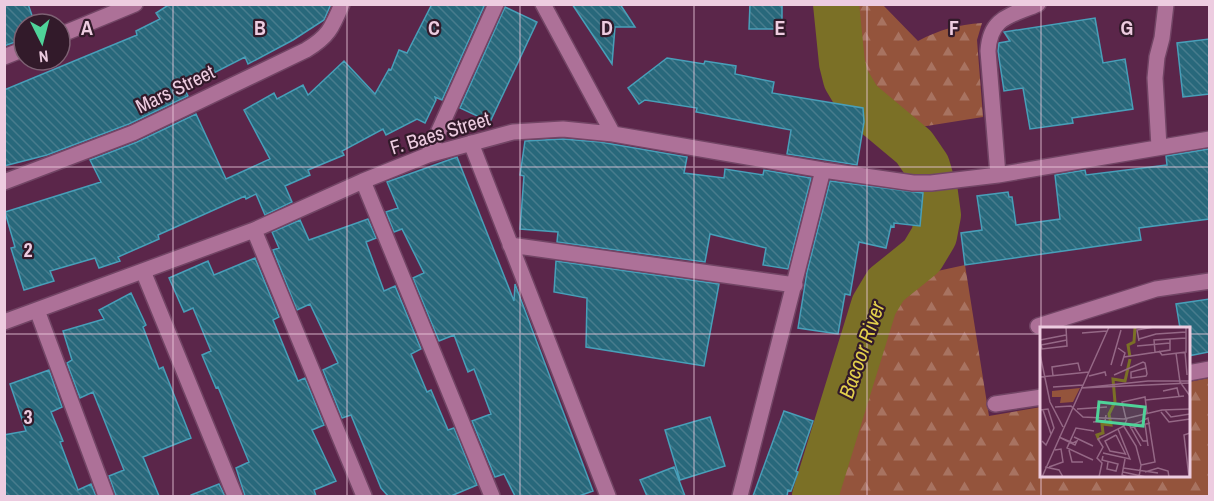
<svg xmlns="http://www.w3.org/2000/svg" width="1214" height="501" font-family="'Archivo Narrow',sans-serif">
<defs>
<pattern id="forest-firs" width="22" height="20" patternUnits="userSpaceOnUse" patternTransform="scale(1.5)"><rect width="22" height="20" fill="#94543c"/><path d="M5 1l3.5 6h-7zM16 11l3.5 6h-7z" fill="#a87361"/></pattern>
<pattern id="building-back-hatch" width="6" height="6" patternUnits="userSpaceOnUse" patternTransform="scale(1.5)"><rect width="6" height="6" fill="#28687b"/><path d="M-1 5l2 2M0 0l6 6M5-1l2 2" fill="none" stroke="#487c8d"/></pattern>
</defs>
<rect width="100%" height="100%" fill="#5b264a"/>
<path fill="url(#forest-firs)" d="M 847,5 L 883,5 L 918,41 C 941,29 957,25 982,23 L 977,40 L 983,117 L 908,129 C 893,120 878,110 867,96 C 850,76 850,31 847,5 Z
M 965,265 L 989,416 L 1041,407 L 1042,476 L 1188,476 L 1189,382 L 1209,378 L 1209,496 L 832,496 L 893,301 L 910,277 Z"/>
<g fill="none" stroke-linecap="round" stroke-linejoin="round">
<path stroke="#7b7026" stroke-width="46" d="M 815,496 L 874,305 L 886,285 L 922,256 L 934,236 L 938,215 L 935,193 L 927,166 L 914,147 L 859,101 L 846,79 L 842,63 L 836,4"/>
</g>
<path fill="url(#building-back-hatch)" stroke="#489fb9" stroke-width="1.5" d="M 4,4 L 28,4 L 35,24 L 24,24 L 24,39 L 4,46 Z
M 170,4 L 331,4 L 324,20 L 293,40 L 248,64 L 245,57 L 184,88 L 188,96 L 129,124 L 47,155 L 4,166 L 4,90 L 137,35 L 136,31 L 160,19 L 156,13 Z
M 432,4 L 485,4 L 442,100 L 435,97 L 436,100 L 425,123 L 417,119 L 386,135 L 383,129 L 342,151 L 344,155 L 308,170 L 310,175 L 285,186 L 292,202 L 265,215 L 256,194 L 246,199 L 245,196 L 158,235 L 159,239 L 118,257 L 120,261 L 99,268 L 95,258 L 50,271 L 54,281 L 24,290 L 11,248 L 15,247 L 5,212 L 101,182 L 90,160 L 137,142 L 196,114 L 226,179 L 270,159 L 244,110 L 274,93 L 277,99 L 303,85 L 308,95 L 344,61 L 375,94 L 389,69 L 391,70 L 399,50 L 407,53 Z
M 572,4 L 620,4 L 635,27 L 615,27 L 612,64 Z
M 750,4 L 782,4 L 782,29 L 749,29 Z
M 505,7 L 537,22 L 490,122 L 460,108 Z
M 1095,18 L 1103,63 L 1125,59 L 1133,109 L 1072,118 L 1073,123 L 1030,129 L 1023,88 L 1004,91 L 998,51 L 999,43 L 1010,41 L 1004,32 Z
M 1209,39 L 1209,94 L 1183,97 L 1177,43 Z
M 667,58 L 704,64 L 705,61 L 736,66 L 735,74 L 774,82 L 772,93 L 863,108 L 864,122 L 857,165 L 787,154 L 791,130 L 696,112 L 697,108 L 645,100 L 639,104 L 628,88 Z
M 563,139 L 600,142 L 687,157 L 684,173 L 724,178 L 725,169 L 763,175 L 764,170 L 811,178 L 788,269 L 763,265 L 766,248 L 710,234 L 705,262 L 557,242 L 558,232 L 520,229 L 524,176 L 520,175 L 525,141 Z
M 1209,149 L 1209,219 L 1139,228 L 1141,240 L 965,265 L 961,233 L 982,230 L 977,196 L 1008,192 L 1009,197 L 1012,197 L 1016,225 L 1060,219 L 1055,175 L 1085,170 L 1086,175 L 1167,165 L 1166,156 Z
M 457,157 L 514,301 L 515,284 L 593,491 L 579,496 L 515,496 L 504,474 L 495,477 L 472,421 L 491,414 L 474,369 L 468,372 L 454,335 L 439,341 L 413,278 L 424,273 L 402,229 L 394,232 L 386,212 L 398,208 L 387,182 Z
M 830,181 L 923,193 L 920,226 L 894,223 L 894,227 L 891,226 L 886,248 L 859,242 L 850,295 L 845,294 L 838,334 L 798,328 L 807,272 Z
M 368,219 L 376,238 L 366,242 L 384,291 L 395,286 L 421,349 L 411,354 L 427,392 L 431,390 L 448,430 L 454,428 L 477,485 L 451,496 L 388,496 L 381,488 L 351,415 L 342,418 L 323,370 L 338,363 L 310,304 L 297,310 L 273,250 L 279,248 L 272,232 L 300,220 L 309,240 Z
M 255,258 L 279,317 L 273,320 L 298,381 L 305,378 L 324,425 L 312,430 L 336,481 L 314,490 L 316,496 L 245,496 L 236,468 L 249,462 L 218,387 L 216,388 L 202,355 L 211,351 L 193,308 L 184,312 L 169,278 L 208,261 L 214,275 Z
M 556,261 L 719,284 L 704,366 L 586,347 L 587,298 L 554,292 Z
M 131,293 L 146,325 L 143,327 L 159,369 L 163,367 L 191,438 L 143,457 L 159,496 L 116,496 L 109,476 L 124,470 L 93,392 L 80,398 L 67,363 L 72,360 L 63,331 L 104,319 L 99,310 Z
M 1209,299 L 1209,352 L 1188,356 L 1188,328 L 1180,328 L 1176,304 Z
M 49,370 L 62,407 L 51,412 L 63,441 L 60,442 L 78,490 L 91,484 L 96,496 L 4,496 L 4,435 L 26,431 L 10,384 Z
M 784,411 L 813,421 L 796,471 L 798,472 L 791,491 L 788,490 L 787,496 L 753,496 Z
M 710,417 L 725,466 L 680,480 L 665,430 Z
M 674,467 L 685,496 L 647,496 L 640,480 Z
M 219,484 L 225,496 L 191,496 L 191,495 Z"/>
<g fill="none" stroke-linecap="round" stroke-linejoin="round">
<defs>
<path id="minor" d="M 543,4 L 613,134
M 60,35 L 135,4
M 4,57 L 24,49
M 471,143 L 608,496
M 1159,147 L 1155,78 L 1157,57 L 1162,38 L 1166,4
M 428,155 L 496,4
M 998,175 L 988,51 C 990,17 1010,16 1038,4
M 363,181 L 492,496
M 4,182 L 133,133 L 306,50 C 328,37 332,28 342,4
M 254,230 L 364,496
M 510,245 L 795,285
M 143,271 L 235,496
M 37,310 L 106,496
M 4,322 L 254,230 L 363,181 L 428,155 L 513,132 L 563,129 L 613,134 L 823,170 L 913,183 L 931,183 L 998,175 L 1210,139
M 1038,326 L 1156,289 L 1210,281
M 1188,373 L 1210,369
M 995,404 L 1042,397
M 740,496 L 823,170"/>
</defs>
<use href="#minor" stroke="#724565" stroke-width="18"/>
<use href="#minor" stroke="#ad7198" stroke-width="15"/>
</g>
<path fill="none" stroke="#edcce0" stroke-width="1.5" stroke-opacity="0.55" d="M 173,4 L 173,496M 347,4 L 347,496M 520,4 L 520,496M 694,4 L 694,496M 867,4 L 867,496M 1041,4 L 1041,496M 4,167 L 1210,167M 4,334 L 1042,334M 1188,334 L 1210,334"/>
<g text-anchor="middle" stroke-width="4.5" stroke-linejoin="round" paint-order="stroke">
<g font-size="20" fill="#edcce0" stroke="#321a2a">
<text transform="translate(175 89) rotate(-26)" y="7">Mars Street</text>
<text transform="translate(440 133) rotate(-17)" y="7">F. Baes Street</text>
</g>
<g font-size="21" font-style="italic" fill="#e2cf4c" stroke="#321a2a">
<text transform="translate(862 350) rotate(-71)" y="7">Bacoor River</text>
</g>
</g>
<g transform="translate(1040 327)">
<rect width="150" height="150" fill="#5b264a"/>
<path d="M 40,61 L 33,75 L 20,76 L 21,70 L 12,70 L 12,64 Z" fill="#94543c"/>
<path fill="none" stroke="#7b7026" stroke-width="3" d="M 90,30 L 88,18 L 94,15 L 95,0M 59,113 L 57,108 L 63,106 L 62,97 L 71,98 L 69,87 L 75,75 L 73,52 L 85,54 L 90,32"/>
<path fill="none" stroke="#956886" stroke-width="1.5" d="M 42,6 L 67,4M 99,12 L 116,7 L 146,5M 0,13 L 26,8M 99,14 L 97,3 L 114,0M 1,18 L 2,22 L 27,19 L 26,0M 1,18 L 27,13M 97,19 L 130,16M 78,21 L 85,26 L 81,39M 119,24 L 122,28 L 146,25 L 146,0M 115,25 L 114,13 L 146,11M 145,25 L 147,48M 136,26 L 140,55 L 150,69M 0,27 L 10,75 L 23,100M 84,30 L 130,23 L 130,12M 71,38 L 81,3M 74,48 L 103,35 L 105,36 L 106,41 L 107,47 L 106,49 L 91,51 L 91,45 L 106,41M 13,49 L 12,40 L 38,36 L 40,44M 49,49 L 65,45 L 66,49M 0,50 L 49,45M 150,54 L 108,54 L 41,61 L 150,56M 13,60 L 43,58M 123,64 L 137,61 L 139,69M 106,73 L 144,69M 15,80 L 31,79 L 43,90 L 84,92 L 122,83 L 150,82M 37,82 L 67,80M 0,83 L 8,82 L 14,101 L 6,118 L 2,114M 3,83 L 11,107M 125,83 L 131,90 L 150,87M 121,85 L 129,95 L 150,92M 86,92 L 82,75 L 105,70 L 107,86M 53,95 L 65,94 L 66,88M 105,97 L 108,119M 83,98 L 96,119 L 101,138 L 99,150M 94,100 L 103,114 L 108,114M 90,101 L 110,96M 76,108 L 65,114 L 70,124 L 86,127M 76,108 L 86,128M 19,110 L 33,116 L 37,114 L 35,118 ZM 34,110 L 53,119M 29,123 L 32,135 L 43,135M 63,126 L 90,132 L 78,102M 63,129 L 62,133 L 78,137 L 76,144 L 67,142 L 68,135M 85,132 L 82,148 L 88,150M 53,133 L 27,121 L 36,101 L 54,104M 101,138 L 115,135 L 108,91 L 90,99 L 101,119M 5,140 L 19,143 L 23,150M 9,140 L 23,135 L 21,122 L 15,123M 83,141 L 118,146M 83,145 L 106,150M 105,145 L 118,141 L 128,144 L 129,150M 2,150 L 69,0M 59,150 L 62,136 L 57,131 L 63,120 L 58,112 L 84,99 L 87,92M 149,150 L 144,108 L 150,106"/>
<path fill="#4fd399" fill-opacity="0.15" stroke="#4fd399" stroke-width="3" d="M 59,75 L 105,80 L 103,99 L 57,94 Z"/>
<rect width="150" height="150" fill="none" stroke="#edcce0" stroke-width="3"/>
</g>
<g font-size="20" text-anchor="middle" font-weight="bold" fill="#edcce0" stroke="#321a2a" stroke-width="4.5" stroke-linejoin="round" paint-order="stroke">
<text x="87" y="35">A</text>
<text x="260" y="35">B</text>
<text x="434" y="35">C</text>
<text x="607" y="35">D</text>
<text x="780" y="35">E</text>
<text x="954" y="35">F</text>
<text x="1127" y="35">G</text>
<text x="28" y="257">2</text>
<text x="28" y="424">3</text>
</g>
<rect width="1214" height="501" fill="none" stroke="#edcce0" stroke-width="12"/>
<g transform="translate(42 42) rotate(174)"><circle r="28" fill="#321a2a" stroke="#7d6173" stroke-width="1.5"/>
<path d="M0-4.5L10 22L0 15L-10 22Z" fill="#4fd399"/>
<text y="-9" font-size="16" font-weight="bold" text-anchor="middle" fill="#edcce0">N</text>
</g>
</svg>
